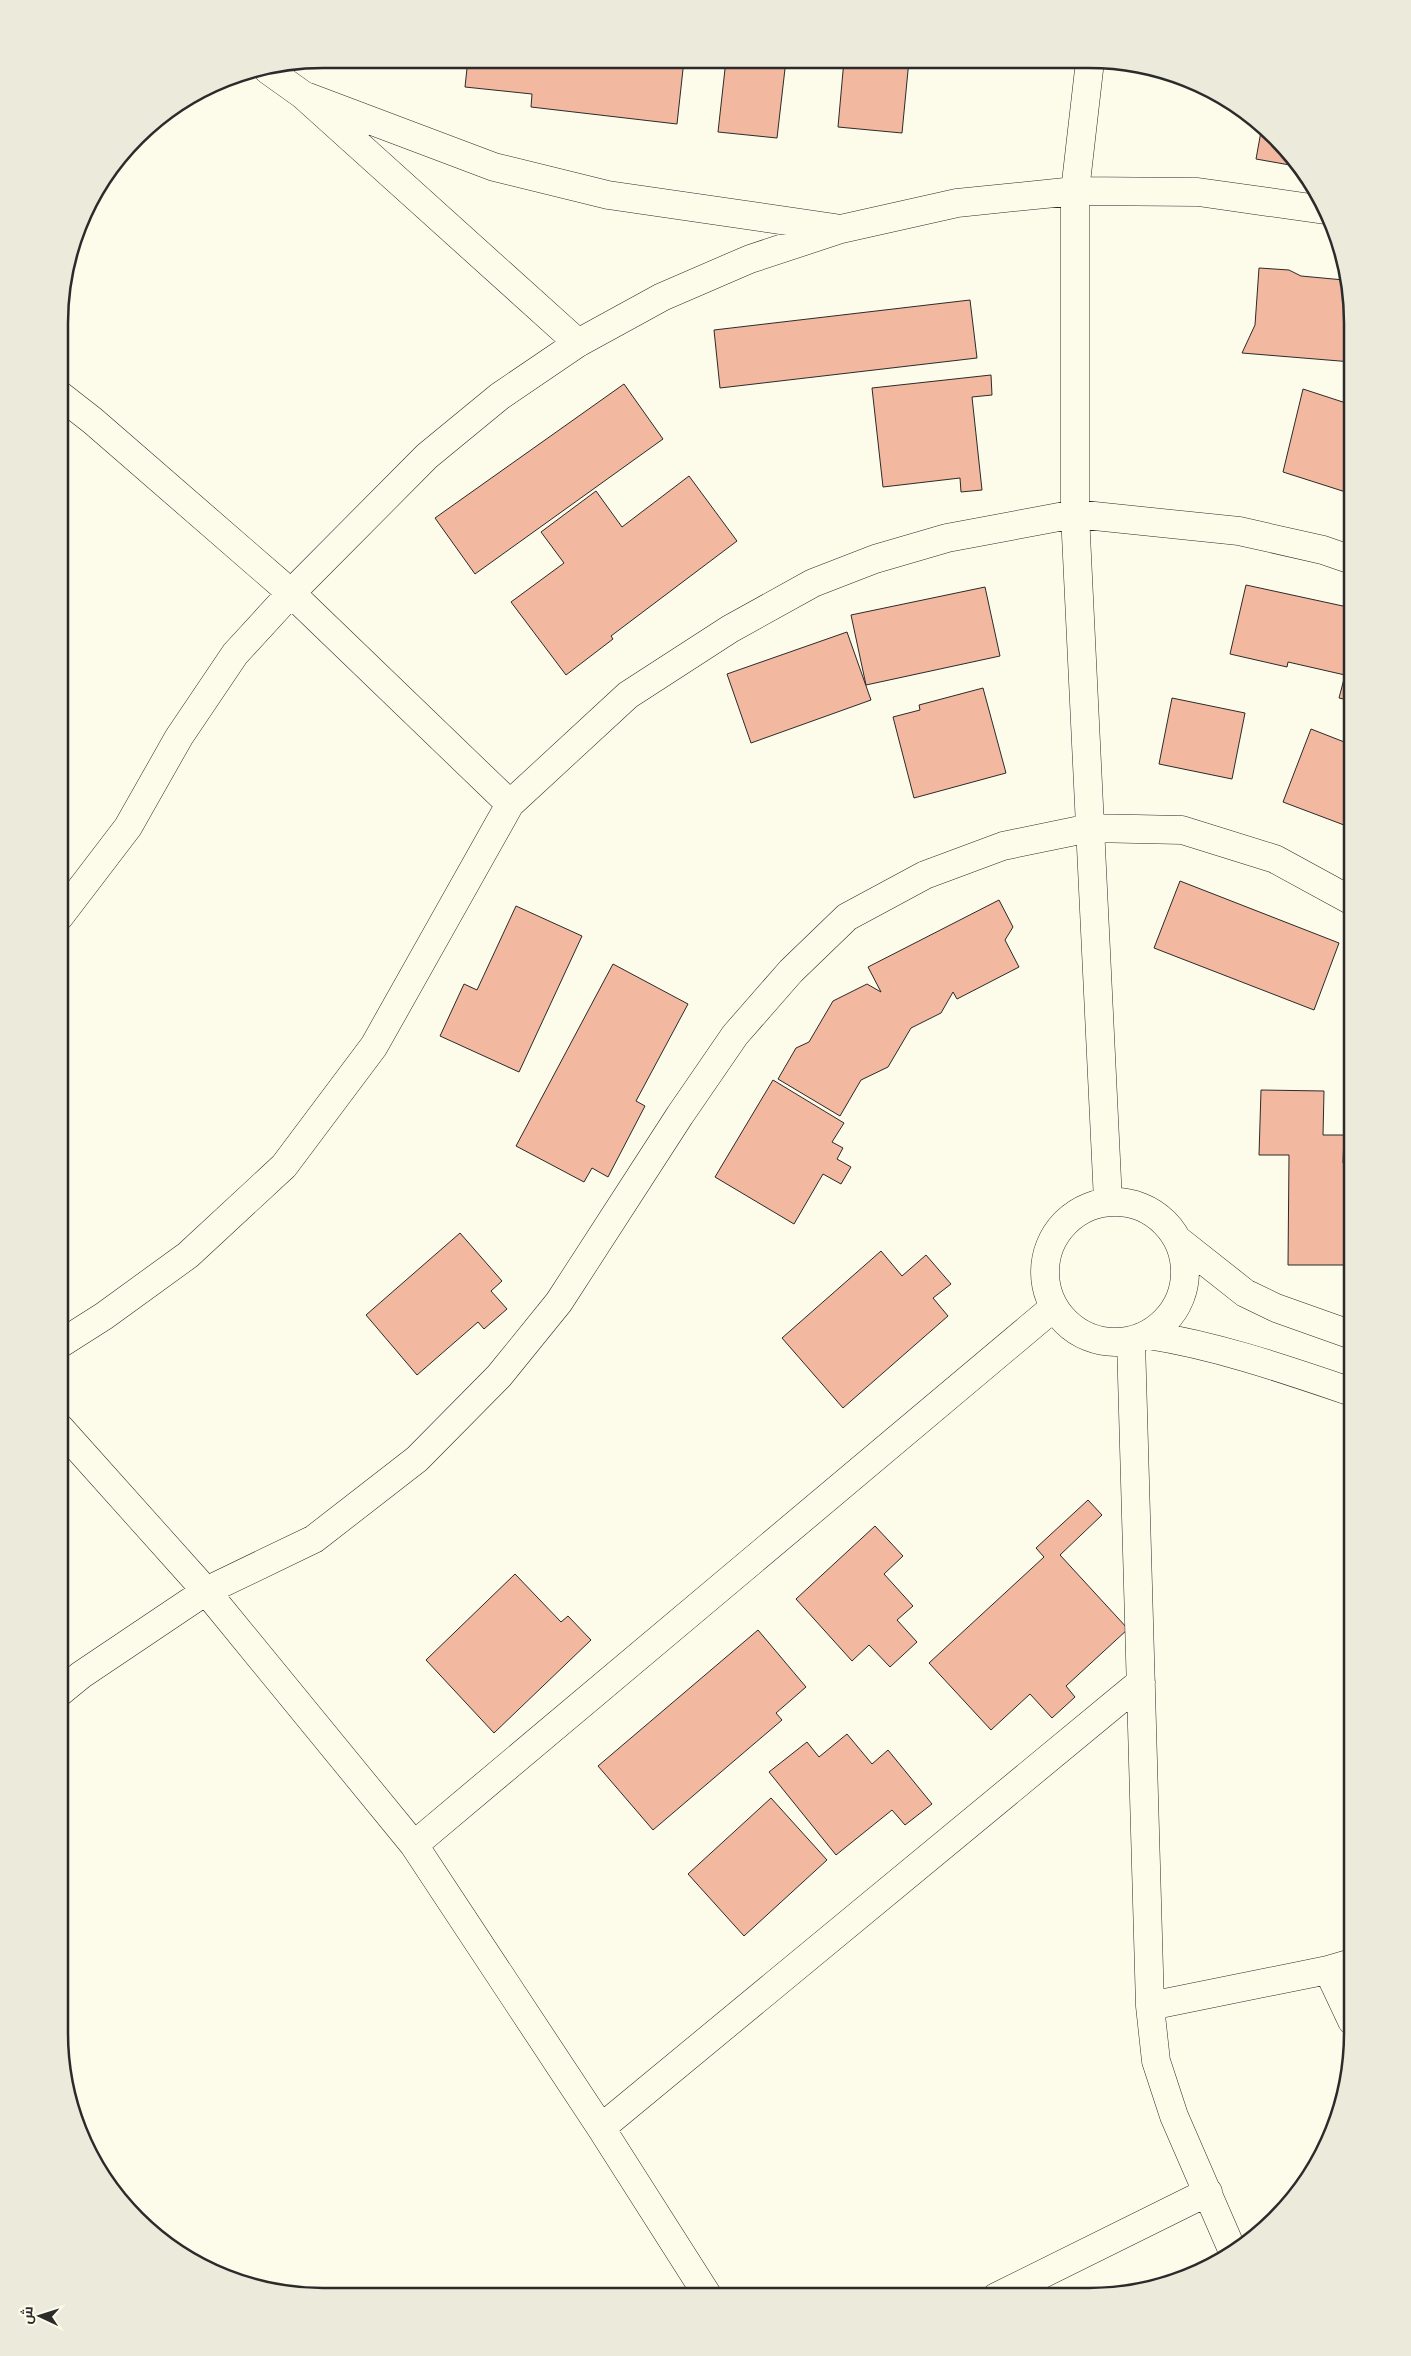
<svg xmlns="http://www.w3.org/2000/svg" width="1411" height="2356" font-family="Jost,Cairo,sans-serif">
<rect width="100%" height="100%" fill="#fdfbea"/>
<path fill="#f2b8a0" stroke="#2b2b2b" d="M 468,59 L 684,60 L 677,124 L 531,107 L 532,94 L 465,87 Z
M 726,60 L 786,60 L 777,138 L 718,132 Z
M 844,60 L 909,60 L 902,133 L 838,127 Z
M 1262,126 L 1298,162 L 1301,167 L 1256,159 Z
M 1259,268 L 1289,270 L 1301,276 L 1344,280 L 1352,323 L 1352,362 L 1242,353 L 1255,325 Z
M 970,300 L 977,358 L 720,388 L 714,330 Z
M 991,375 L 992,395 L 972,397 L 982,490 L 961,492 L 960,478 L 883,487 L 872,388 Z
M 624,384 L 663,439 L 475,574 L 435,518 Z
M 1303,389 L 1352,405 L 1352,494 L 1283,472 Z
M 689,476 L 737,541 L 611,636 L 613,639 L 566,675 L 511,602 L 564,563 L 541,532 L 596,491 L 622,527 Z
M 1246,585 L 1352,608 L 1346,645 L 1352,646 L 1352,701 L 1339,698 L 1345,675 L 1288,662 L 1287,667 L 1230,654 Z
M 985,587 L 1000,656 L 866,685 L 851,615 Z
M 847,632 L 871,700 L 751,743 L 727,674 Z
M 983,688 L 1006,773 L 914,798 L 893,717 L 920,710 L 919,705 Z
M 1172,698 L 1245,713 L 1232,779 L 1159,764 Z
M 1311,729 L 1352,745 L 1352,828 L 1283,802 Z
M 1180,881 L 1339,943 L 1314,1010 L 1154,948 Z
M 999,900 L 1013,927 L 1005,940 L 1019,967 L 957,999 L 953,992 L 941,1013 L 911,1028 L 888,1067 L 861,1080 L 840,1116 L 778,1079 L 796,1048 L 809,1042 L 833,1001 L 867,984 L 881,992 L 868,967 Z
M 516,906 L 582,936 L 519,1072 L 440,1036 L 464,984 L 477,990 Z
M 613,964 L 688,1004 L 636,1101 L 645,1106 L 608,1177 L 592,1168 L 584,1182 L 516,1146 Z
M 773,1080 L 844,1123 L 832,1142 L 843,1148 L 837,1159 L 851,1167 L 841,1184 L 823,1174 L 794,1224 L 715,1177 Z
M 1261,1090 L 1324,1091 L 1323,1135 L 1344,1135 L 1343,1163 L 1352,1163 L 1352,1265 L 1288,1265 L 1289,1155 L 1259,1155 Z
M 460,1233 L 502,1281 L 491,1291 L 507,1309 L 484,1329 L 478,1322 L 417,1375 L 366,1315 Z
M 881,1251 L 902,1276 L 926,1255 L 951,1284 L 933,1298 L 948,1316 L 843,1408 L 782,1338 Z
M 1088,1500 L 1102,1515 L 1060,1555 L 1128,1629 L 1066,1686 L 1075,1697 L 1052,1718 L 1030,1694 L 991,1730 L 929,1663 L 1044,1557 L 1036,1548 Z
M 875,1526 L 903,1556 L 884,1574 L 913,1606 L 897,1620 L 917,1642 L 890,1667 L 869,1645 L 852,1661 L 796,1599 Z
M 515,1574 L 561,1622 L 568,1616 L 591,1640 L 494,1733 L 426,1660 Z
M 758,1630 L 806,1687 L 776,1713 L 782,1720 L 653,1830 L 598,1766 Z
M 847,1734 L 872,1764 L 888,1750 L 932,1804 L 905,1825 L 892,1810 L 836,1855 L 769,1772 L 807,1742 L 819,1757 Z
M 771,1798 L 827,1860 L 744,1936 L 688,1874 Z"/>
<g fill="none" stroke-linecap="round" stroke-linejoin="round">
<defs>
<path id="street" d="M 1090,61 L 1075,191 L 1075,514 L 1108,1201
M 268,70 L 303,95 L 578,343
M 303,95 L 494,167 L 608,195 L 835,228
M 61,396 L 93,421 L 291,593 L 510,804
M 60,916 L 128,827 L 179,737 L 235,654 L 291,593 L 427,456 L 500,396 L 578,343 L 662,297 L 750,259 L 841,229 L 957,203 L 1075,191 L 1198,192 L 1325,210
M1045 1272a70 70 0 1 1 140 0a70 70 0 1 1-140 0Z
M 1178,1240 L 1245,1293 L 1276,1308 L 1352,1335
M 1148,1335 C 1218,1346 1284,1369 1352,1392
M 1131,1341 L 1150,2006 L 1156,2061 L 1174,2116 L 1233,2252
M 60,1344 L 104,1316 L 188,1255 L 284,1166 L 374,1046 L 510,804 L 628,695 L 730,629 L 813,583 L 875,559 L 947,538 L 1075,514 L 1239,531 L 1323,550 L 1352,560
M 60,1428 L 206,1591 L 414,1845 L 601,2128 L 708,2296
M 59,1693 L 81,1675 L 206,1591 L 314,1539 L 417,1459 L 499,1376 L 559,1302 L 680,1115 L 735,1035 L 791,971 L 847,917 L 925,875 L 1003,846 L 1090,828 L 1182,830 L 1275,859 L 1352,901
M 414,1845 L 1053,1308
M 1328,1970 L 1352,2021
M 1150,2006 L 1328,1970 L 1352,1963
M 601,2128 L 1141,1682
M 996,2297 L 1208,2192"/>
</defs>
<use href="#street" stroke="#2b2b2b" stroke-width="29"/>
<use href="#street" stroke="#fdfbea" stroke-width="28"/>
</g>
<path d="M0 0H1411V2356H0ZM323 68H1089A255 255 0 0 1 1344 323V2033A255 255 0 0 1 1089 2288H323A255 255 0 0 1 68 2033V323A255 255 0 0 1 323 68Z" fill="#eceadb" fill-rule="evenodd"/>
<path fill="none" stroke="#2b2b2b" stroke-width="2.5" d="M323 68H1089A255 255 0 0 1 1344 323V2033A255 255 0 0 1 1089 2288H323A255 255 0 0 1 68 2033V323A255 255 0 0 1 323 68Z"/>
<g transform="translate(40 2316) rotate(274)" stroke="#fdfbea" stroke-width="4" paint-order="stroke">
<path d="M0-4L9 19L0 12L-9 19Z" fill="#2b2b2b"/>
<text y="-8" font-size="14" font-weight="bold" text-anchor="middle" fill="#2b2b2b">ش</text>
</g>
</svg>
